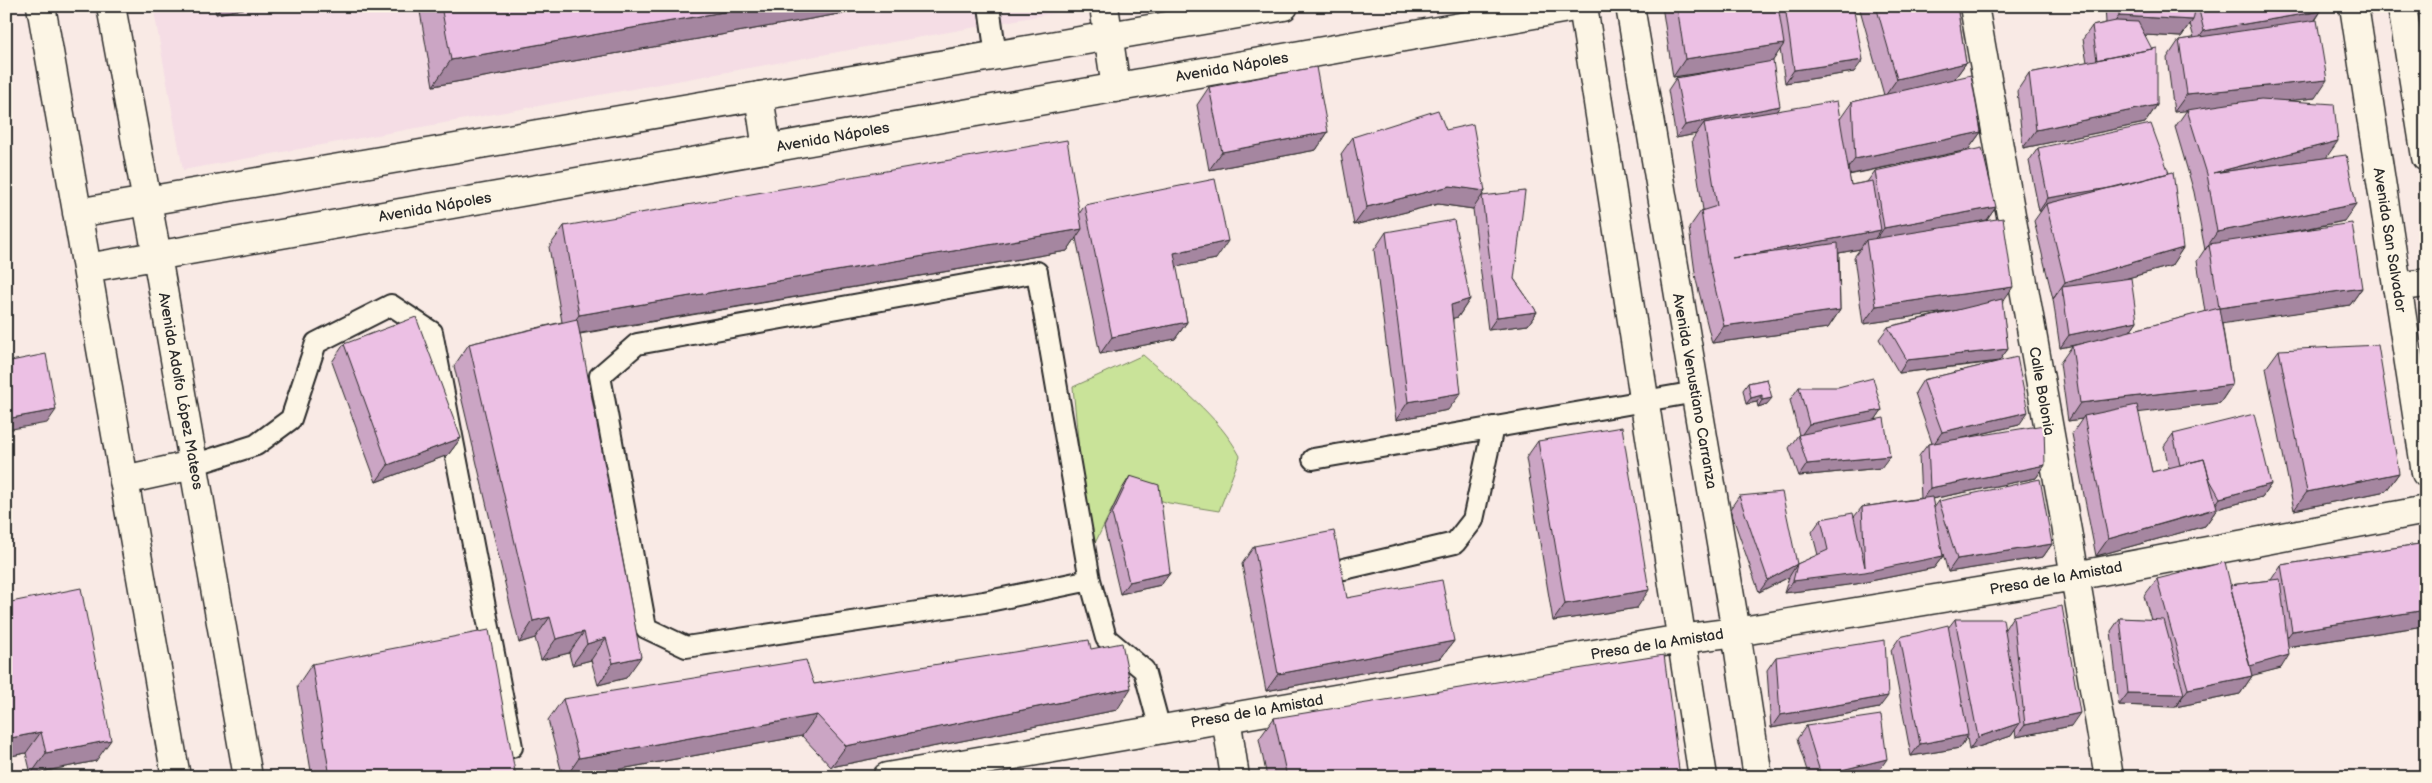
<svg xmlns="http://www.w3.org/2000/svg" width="2432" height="783" font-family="'Balsamiq Sans',sans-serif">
<rect width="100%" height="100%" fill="#f9eae5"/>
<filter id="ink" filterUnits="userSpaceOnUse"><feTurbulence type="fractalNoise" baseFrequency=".02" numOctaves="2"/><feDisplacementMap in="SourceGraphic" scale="10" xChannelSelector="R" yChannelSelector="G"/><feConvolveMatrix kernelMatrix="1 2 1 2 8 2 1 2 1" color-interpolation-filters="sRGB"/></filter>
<g filter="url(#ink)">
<path fill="#f5dde5" d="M 153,6 L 1093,6 L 183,170 Z"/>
<path fill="#c9e399" stroke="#7a8762" d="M 1143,355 C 1178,386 1218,415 1240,456 L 1219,511 L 1169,503 L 1122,489 L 1089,555 L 1073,387 Z"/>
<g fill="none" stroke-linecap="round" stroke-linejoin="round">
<defs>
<path id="service" d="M 989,6 L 996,56
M 1313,459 L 1696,392
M 193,465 L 256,445 L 291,419 L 316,343 L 391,305 L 432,332 L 512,747
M 1344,569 L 1455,543 L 1473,520 L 1493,427
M 1090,580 L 984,602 L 686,647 L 646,628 L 600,376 L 637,344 L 1037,272 L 1090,580 L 1106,638 L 1144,670 L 1160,729"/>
<path id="minor" d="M 1104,6 L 1116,88
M 1583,6 L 1703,777
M 1630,6 L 1736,632 L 1758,777
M 1974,6 L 2075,576 L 2109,777
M 2397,287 L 2426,283
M 1226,717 L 1235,777
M 887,777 L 1681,639 L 1736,632 L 2075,576 L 2426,510"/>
<path id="tertiary" d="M 759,96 L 767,149
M 124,480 L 193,465"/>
<path id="secondary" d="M 41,6 L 176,777
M 111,6 L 157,256 L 248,777
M 77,213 L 1284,6
M 87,268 L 1580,6"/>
<path id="primary" d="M 2354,6 L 2426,473
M 2402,6 L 2426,157"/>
</defs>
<use href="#service" stroke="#2b2b2b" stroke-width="24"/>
<use href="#minor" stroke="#2b2b2b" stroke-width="31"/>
<use href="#tertiary" stroke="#2b2b2b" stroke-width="31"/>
<use href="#secondary" stroke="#2b2b2b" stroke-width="31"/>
<use href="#primary" stroke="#2b2b2b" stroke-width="31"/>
<use href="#service" stroke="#fcf5e5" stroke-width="20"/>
<use href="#minor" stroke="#fcf5e5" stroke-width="28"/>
<use href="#tertiary" stroke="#fcf5e5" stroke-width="28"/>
<use href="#secondary" stroke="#fcf5e5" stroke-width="28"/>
<use href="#primary" stroke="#fcf5e5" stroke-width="28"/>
</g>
<path fill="#cba5c4" stroke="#2b2b2b" d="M 214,6 L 258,6 L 216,14 Z
M 419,6 L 884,6 L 433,86 Z
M 1662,6 L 1853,6 L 1854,72 L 1785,83 L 1780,49 L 1772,62 L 1776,111 L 1840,119 L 1852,102 L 1884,95 L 1859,6 L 1957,6 L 1966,63 L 1955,78 L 1981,132 L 1968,150 L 1849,175 L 1851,185 L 1867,182 L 1875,171 L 1996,207 L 1987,220 L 1966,224 L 2002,302 L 2008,349 L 1999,361 L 2019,425 L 1964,438 L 2045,465 L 2036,478 L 1932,499 L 1934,508 L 1939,501 L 2052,544 L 2043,557 L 1948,572 L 1943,554 L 1943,556 L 1934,568 L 1856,584 L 1784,593 L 1789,577 L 1759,592 L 1730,509 L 1739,496 L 1797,564 L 1818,555 L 1812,532 L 1821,519 L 1854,517 L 1862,507 L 1921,498 L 1919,456 L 1928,444 L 1932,443 L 1915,393 L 1923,380 L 1997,362 L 1899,373 L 1879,339 L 1888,327 L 1950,311 L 1863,324 L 1854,257 L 1860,249 L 1839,253 L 1840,310 L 1828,328 L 1712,343 L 1696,280 L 1689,228 L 1701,211 L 1703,210 L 1692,140 L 1696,134 L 1676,138 L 1668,90 L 1676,78 L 1758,64 L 1673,77 Z
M 2105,6 L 2320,6 L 2321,11 L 2315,21 L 2315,98 L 2285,101 L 2326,158 L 2344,221 L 2298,231 L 2362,288 L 2350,305 L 2222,323 L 2232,385 L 2220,403 L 2138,412 L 2152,472 L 2169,468 L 2164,446 L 2173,434 L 2271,484 L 2262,497 L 2217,509 L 2205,526 L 2096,556 L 2072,434 L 2082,419 L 2068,421 L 2060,363 L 2072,346 L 2078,344 L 2060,348 L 2053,299 L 2034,221 L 2041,211 L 2039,211 L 2029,161 L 2038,148 L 2183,248 L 2171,266 L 2124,279 L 2137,321 L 2130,331 L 2205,312 L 2197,261 L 2205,249 L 2205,250 L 2194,192 L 2175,127 L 2187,110 L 2174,112 L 2167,58 L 2179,40 L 2194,38 L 2190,24 L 2181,37 L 2145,35 L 2157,105 L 2145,123 L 2023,148 L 2017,91 L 2029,73 L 2087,62 L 2083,39 L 2092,26 L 2106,23 Z
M 1209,87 L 1328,132 L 1316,150 L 1209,170 L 1197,105 Z
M 1446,130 L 1485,191 L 1482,196 L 1514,279 L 1537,312 L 1528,325 L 1488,330 L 1473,209 L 1438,204 L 1354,225 L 1341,154 L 1353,137 Z
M 1085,205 L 1216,259 L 1176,267 L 1187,322 L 1175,339 L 1100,354 L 1076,238 L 1067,251 L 580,334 L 626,678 L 598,685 L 591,660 L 572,665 L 569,653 L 541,660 L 535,638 L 519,643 L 454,366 L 469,344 L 562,322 L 549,247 L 564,226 L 1079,214 Z
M 1386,232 L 1470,299 L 1458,317 L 1453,318 L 1448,410 L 1396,420 L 1374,250 Z
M 344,344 L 461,438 L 448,455 L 376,482 L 332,362 Z
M 2279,350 L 2399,473 L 2386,491 L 2294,510 L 2266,368 Z
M 1767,379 L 1767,404 L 1758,407 L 1757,402 L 1746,404 L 1743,390 L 1748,383 Z
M 1799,387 L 1882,410 L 1875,420 L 1881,468 L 1799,476 L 1789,448 L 1798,435 L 1799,435 L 1790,400 Z
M 1538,441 L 1637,608 L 1553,621 L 1526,458 Z
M 1130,476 L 1170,573 L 1161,585 L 1120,594 L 1104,527 L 1122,489 Z
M 2426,543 L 2426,623 L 2424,626 L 2288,647 L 2281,668 L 2252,675 L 2252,676 L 2240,694 L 2175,707 L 2119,705 L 2111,631 L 2120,618 L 2151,620 L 2144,596 L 2157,579 L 2230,585 L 2271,580 L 2281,565 Z
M 1254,546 L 1347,598 L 1454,641 L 1441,658 L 1266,691 L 1242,564 Z
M 6,603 L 96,761 L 31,774 L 26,753 L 6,757 Z
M 2013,616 L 2071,726 L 2016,737 L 2015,730 L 2011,736 L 1969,750 L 1967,737 L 1960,748 L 1911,756 L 1891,650 L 1900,637 L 1948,628 L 1955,619 L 2005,629 Z
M 1091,649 L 1117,710 L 831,767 L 802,736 L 577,777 L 563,777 L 548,720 L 563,699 L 814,684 Z
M 1776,657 L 1879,708 L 1771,728 L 1767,670 Z
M 312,664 L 516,777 L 312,777 L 297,686 Z
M 1274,718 L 1680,777 L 1267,777 L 1259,739 Z
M 1806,726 L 1878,772 L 1857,777 L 1809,777 L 1797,739 Z"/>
<path fill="#a586a0" stroke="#2b2b2b" d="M 221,6 L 258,6 L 216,14 Z
M 757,6 L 884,6 L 433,86 L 451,60 Z
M 2321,11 L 2313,23 L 2195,44 L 2204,31 Z
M 2119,16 L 2193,20 L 2181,37 L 2107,33 Z
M 1784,44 L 1772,62 L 1673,77 L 1685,59 Z
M 1863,60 L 1854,72 L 1785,83 L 1794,70 Z
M 1966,63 L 1953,81 L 1885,96 L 1897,79 Z
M 2327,80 L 2315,98 L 2174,112 L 2187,94 Z
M 2157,105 L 2145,123 L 2023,148 L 2036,130 Z
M 1780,106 L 1771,119 L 1704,123 L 1696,134 L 1676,138 L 1685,125 Z
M 1328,132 L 1316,150 L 1209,170 L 1222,152 Z
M 1981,132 L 1968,150 L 1842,176 L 1855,159 Z
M 2338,141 L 2326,158 L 2213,173 Z
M 2170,177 L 2046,204 L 2041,211 L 2039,211 L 2048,198 Z
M 1450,186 L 1485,191 L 1473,209 L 1438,204 L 1354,225 L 1367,207 Z
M 2356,204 L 2344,221 L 2210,248 L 2209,244 L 2205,250 L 2217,232 Z
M 1996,207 L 1987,220 L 1875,241 L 1884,228 Z
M 1082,229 L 1067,251 L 564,336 L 579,315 Z
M 1881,230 L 1869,247 L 1866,240 L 1860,249 L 1719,276 L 1732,258 Z
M 1228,241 L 1216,259 L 1161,270 L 1174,253 Z
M 2183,248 L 2171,266 L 2063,296 L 2062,287 L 2053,299 L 2065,282 Z
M 2013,287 L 2001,304 L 1863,324 L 1876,306 Z
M 2362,288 L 2350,305 L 2207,326 L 2219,308 Z
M 1470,299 L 1458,317 L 1439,322 L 1451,305 Z
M 1840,310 L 1828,328 L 1712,343 L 1724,326 Z
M 1537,312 L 1528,325 L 1488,330 L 1497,317 Z
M 2137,321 L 2128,334 L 2060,348 L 2069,335 Z
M 1187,322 L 1175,339 L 1100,354 L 1112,337 Z
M 2008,349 L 1999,361 L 1899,373 L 1907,360 Z
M 2232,385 L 2220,403 L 2085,419 L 2084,416 L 2082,419 L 2068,421 L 2080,403 Z
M 1461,393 L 1448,410 L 1396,420 L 1408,402 Z
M 1762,395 L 1757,402 L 1746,404 L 1751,398 Z
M 1772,398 L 1767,404 L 1758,407 L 1762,400 Z
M 56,410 L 47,423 L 6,430 L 6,419 Z
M 1882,410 L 1873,423 L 1800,437 L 1809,424 Z
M 2028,412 L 2019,425 L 1933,445 L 1942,432 Z
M 461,438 L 448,455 L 376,482 L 388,465 Z
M 1890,456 L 1881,468 L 1799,476 L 1807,464 Z
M 2045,465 L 2036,478 L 1921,501 L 1930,488 Z
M 2399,473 L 2386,491 L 2294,510 L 2307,492 Z
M 2271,484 L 2262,497 L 2217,509 L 2205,526 L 2096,556 L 2108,539 L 2212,510 L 2220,498 Z
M 2052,544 L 2043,557 L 1948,572 L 1957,559 Z
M 1943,556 L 1934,568 L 1856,584 L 1784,593 L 1793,581 Z
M 1797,564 L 1789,577 L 1759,592 L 1768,580 Z
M 1170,573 L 1161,585 L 1120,594 L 1129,582 Z
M 1649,590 L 1637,608 L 1553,621 L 1565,604 Z
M 2426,610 L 2426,623 L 2424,626 L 2279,648 L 2292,631 Z
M 550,617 L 535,638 L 519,643 L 533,621 Z
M 584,632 L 569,653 L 541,660 L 556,639 Z
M 606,638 L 591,660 L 572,665 L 587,644 Z
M 1454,641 L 1441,658 L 1266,691 L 1278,674 Z
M 2289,655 L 2281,668 L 2239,679 L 2248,666 Z
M 641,657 L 626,678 L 598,685 L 613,663 Z
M 2252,676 L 2240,694 L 2175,707 L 2188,689 Z
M 1131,688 L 1117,710 L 831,767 L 846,746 Z
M 2128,693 L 2184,694 L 2175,707 L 2119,705 Z
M 1888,696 L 1879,708 L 1771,728 L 1780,715 Z
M 2080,713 L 2071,726 L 2016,737 L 2025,725 Z
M 817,715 L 802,736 L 577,777 L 566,777 L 579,758 Z
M 2020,723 L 2011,736 L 1969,750 L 1978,737 Z
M 41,732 L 26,753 L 6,757 L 6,739 Z
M 1968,735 L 1960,748 L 1911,756 L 1920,744 Z
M 111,740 L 96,761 L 31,774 L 46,753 Z
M 1887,759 L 1878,772 L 1857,777 L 1820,777 L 1821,775 Z"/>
<path fill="#ecc0e4" stroke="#2b2b2b" d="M 441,6 L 757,6 L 451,60 Z
M 1677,6 L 1778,6 L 1784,44 L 1685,59 Z
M 1785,6 L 1853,6 L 1863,60 L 1794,70 Z
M 1876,6 L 1957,6 L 1966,63 L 1897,79 Z
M 2119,6 L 2196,6 L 2193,20 L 2119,16 Z
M 2198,6 L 2320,6 L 2321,11 L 2204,31 Z
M 2317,20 L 2327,80 L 2187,94 L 2179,40 Z
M 2116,21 L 2138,22 L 2152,49 L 2097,60 L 2092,26 Z
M 2157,48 L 2157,105 L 2036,130 L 2029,73 Z
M 1773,61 L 1780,106 L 1685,125 L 1676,78 Z
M 1316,67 L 1328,132 L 1222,152 L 1209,87 Z
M 1971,75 L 1981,132 L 1855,159 L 1852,102 Z
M 2261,99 L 2334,104 L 2338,141 L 2213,173 L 2346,155 L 2356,204 L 2217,232 L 2207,174 L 2187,110 Z
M 1837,101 L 1851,185 L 1873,181 L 1881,230 L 1732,258 L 1838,243 L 1840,310 L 1724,326 L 1709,262 L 1701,211 L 1717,206 L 1704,123 Z
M 1438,110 L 1446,130 L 1473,124 L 1485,191 L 1450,186 L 1367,207 L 1353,137 Z
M 2151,124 L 2169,173 L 2116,187 L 2048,198 L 2038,148 Z
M 1067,140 L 1082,229 L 579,315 L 564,226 Z
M 1982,148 L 1996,207 L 1884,228 L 1875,171 Z
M 2173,172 L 2183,248 L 2065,282 L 2046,204 Z
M 1215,179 L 1228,241 L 1174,253 L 1187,322 L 1112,337 L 1085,205 Z
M 1525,191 L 1514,279 L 1537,312 L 1497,317 L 1482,196 Z
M 2003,218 L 2013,287 L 1876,306 L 1866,240 Z
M 1454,220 L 1470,299 L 1451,305 L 1461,393 L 1408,402 L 1386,232 Z
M 2352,223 L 2362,288 L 2219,308 L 2209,244 Z
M 2131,278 L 2137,321 L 2069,335 L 2062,287 Z
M 2002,299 L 2008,349 L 1907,360 L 1888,327 Z
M 2219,308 L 2232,385 L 2080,403 L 2072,346 Z
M 416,317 L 461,438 L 388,465 L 344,344 Z
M 577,319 L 641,657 L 613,663 L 606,638 L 587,644 L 584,632 L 556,639 L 550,617 L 533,621 L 469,344 Z
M 2378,345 L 2399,473 L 2307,492 L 2279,350 Z
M 46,354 L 56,410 L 6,419 L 6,362 Z
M 2017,357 L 2028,412 L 1942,432 L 1923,380 Z
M 1873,378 L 1882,410 L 1809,424 L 1799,387 L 1838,387 Z
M 1767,379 L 1772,398 L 1762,400 L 1762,395 L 1751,398 L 1748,383 Z
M 2137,405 L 2152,472 L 2204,459 L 2217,508 L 2108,539 L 2084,416 Z
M 2254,414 L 2271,484 L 2220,498 L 2210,480 L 2204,459 L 2180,465 L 2173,434 Z
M 1884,418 L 1890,456 L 1807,464 L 1798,435 Z
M 2044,425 L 2045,465 L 1930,488 L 1928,444 Z
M 1622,427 L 1649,590 L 1565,604 L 1538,441 Z
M 1130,476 L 1159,485 L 1170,573 L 1129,582 L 1112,514 Z
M 2040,479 L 2052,544 L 1957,559 L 1939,501 Z
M 1782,492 L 1797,564 L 1768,580 L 1739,496 Z
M 1932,497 L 1943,556 L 1865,572 L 1793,581 L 1797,564 L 1828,550 L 1821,519 L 1853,513 L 1865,567 L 1862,507 Z
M 1334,531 L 1347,598 L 1442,580 L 1454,641 L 1278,674 L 1254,546 Z
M 2426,543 L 2426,610 L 2292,631 L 2281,565 Z
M 2225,562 L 2252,676 L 2188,689 L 2157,579 Z
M 2280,579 L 2289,655 L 2250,666 L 2230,585 Z
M 81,588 L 111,740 L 46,753 L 41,732 L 6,739 L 6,603 Z
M 2062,606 L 2080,713 L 2025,725 L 2013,616 Z
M 2120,618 L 2164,620 L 2184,694 L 2128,693 Z
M 1955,619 L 2003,619 L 2020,723 L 1978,737 Z
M 1948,625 L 1968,735 L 1920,744 L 1900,637 Z
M 489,630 L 516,777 L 330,777 L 312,664 Z
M 1089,640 L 1091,649 L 1122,643 L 1131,688 L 846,746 L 817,715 L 579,758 L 563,699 L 806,660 L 814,684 Z
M 1885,640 L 1888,696 L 1780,715 L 1776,657 Z
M 1664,655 L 1680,777 L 1287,777 L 1274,718 Z
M 1881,715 L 1887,759 L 1821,775 L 1806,726 Z"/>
</g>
<g text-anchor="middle" stroke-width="4" stroke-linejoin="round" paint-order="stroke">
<g font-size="15" fill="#2b2b2b" stroke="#fcf5e5">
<text transform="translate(1232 67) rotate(-10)" y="5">Avenida Nápoles</text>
<text transform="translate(833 137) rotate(-10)" y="5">Avenida Nápoles</text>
<text transform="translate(435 207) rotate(-10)" y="5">Avenida Nápoles</text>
<text transform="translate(2390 240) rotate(81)" y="5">Avenida San Salvador</text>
<text transform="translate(181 391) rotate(80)" y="5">Avenida Adolfo López Mateos</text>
<text transform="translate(1695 391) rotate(80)" y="5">Avenida Venustiano Carranza</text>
<text transform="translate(2042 391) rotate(80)" y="5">Calle Bolonia</text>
<text transform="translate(2056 578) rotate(-10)" y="5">Presa de la Amistad</text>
<text transform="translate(1657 644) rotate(-9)" y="5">Presa de la Amistad</text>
<text transform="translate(1257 711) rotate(-10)" y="5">Presa de la Amistad</text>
</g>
</g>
<rect width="2432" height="783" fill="none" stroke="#fcf5e5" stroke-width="25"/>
<rect x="12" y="12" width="2407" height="758" fill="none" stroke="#2b2b2b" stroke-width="2" filter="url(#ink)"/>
</svg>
